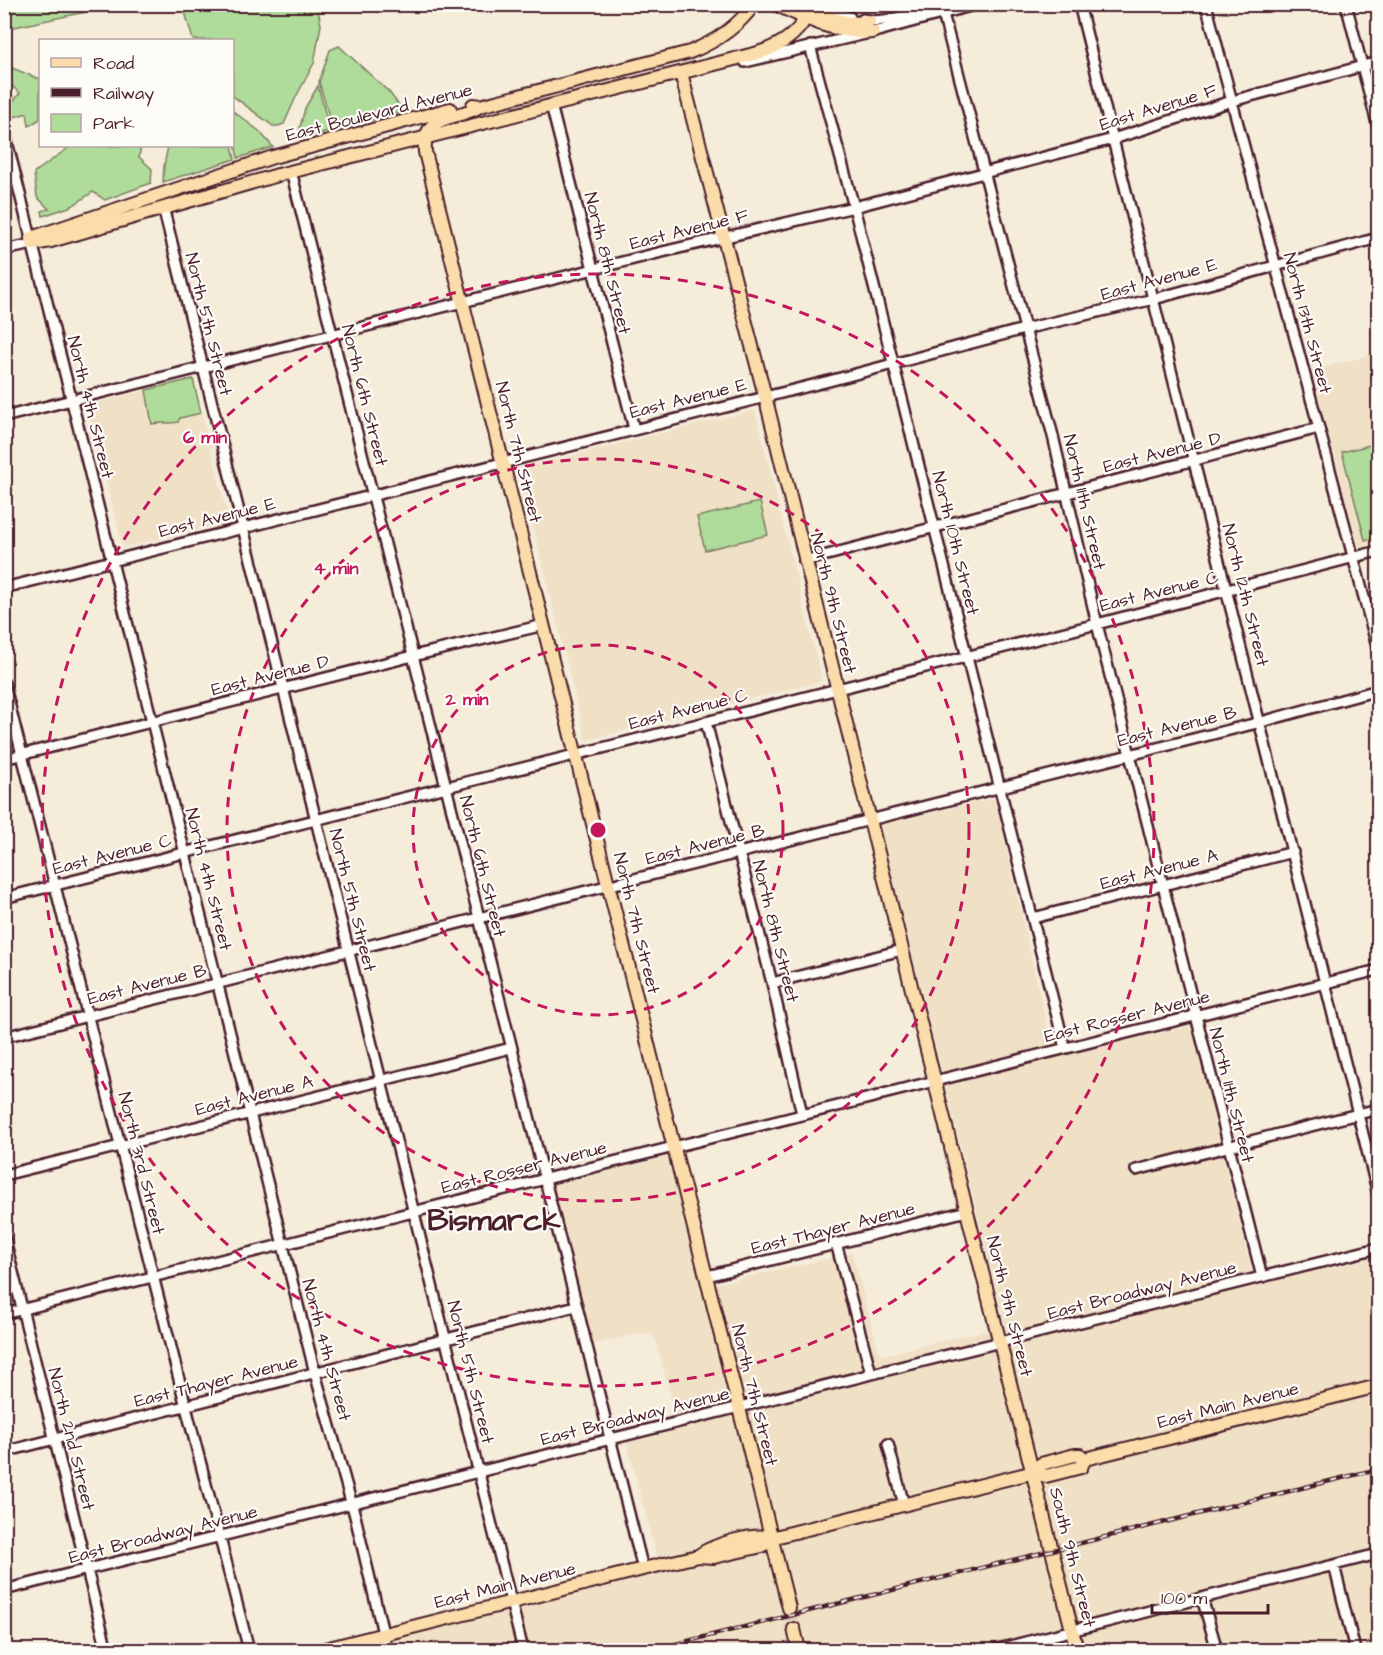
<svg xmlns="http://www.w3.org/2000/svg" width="1383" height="1655" font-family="'Architects Daughter',sans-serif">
<rect width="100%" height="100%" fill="#f5ecda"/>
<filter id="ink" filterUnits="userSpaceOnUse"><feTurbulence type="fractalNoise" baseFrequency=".0167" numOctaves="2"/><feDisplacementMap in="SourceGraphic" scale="12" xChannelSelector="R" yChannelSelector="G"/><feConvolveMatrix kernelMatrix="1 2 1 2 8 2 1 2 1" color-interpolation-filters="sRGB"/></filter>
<g filter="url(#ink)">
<path fill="#efe0c6" d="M 1378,353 L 1378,542 L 1359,547 L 1312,371 Z
M 193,379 L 229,521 L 123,548 L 87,405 Z
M 755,410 L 822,681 L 586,740 L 519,469 Z
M 995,798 L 1054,1058 L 1191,1026 L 1255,1285 L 1378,1257 L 1378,1650 L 304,1650 L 657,1558 L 623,1428 L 676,1415 L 655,1338 L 644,1332 L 586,1346 L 544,1178 L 674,1146 L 703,1287 L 852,1253 L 880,1356 L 983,1331 L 1006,1328 L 880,825 Z"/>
<path fill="#afdc9a" stroke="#7c7e62" stroke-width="1.5" d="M 5,4 L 119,4 L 119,5 L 5,29 Z
M 183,5 L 317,5 L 321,25 L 314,63 L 296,97 L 284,124 L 278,126 L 273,126 L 233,96 L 232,40 L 193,40 Z
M 339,46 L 389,92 L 404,112 L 333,130 L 319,82 L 330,50 Z
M 5,68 L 12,68 L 37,78 L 40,78 L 40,119 L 29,126 L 27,113 L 14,117 L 9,106 L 20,93 L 5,80 Z
M 318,86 L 330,131 L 297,139 L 305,108 Z
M 233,111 L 259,131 L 273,147 L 238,158 L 233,134 Z
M 71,146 L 141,146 L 139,157 L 152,169 L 151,183 L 105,200 L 93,192 L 72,206 L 43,216 L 42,211 L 49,209 L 37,197 L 34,173 Z
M 168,146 L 232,146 L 235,159 L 163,182 L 164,166 Z
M 193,379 L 201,413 L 180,418 L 178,422 C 169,424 162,422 152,424 L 146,390 Z
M 1378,443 L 1378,536 L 1365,540 L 1342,452 Z
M 760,502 L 768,535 L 705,550 L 697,517 Z"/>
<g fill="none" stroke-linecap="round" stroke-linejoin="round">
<path stroke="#d3c3b7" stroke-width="12" stroke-dasharray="12 6" stroke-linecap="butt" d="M 789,1608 L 794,1629"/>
<defs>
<path id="minor" d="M 830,4 L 837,13 L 850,17
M 1079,4 L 1378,1194
M 1206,4 L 1378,650
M 1346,4 L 1378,127
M 943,14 L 1053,436 L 1097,624 L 1262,1277
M 863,19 C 882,26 923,10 943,4
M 810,46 L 854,207 L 1065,1048
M 745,62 L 878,31 L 978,4
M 551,105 L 634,429
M 4,130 L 315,1373 L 355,1516 L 387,1650
M 291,171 L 643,1569
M 163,207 L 523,1650
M 4,250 L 33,244
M 4,417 L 658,253 L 854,207 L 1113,139 L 1232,101 L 1378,62
M 804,561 L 1319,428
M 4,588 L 829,381 L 1024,329 L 1154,299 L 1378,238
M 4,683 L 186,1407 L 249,1650
M 706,722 L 772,983 L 802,1114
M 4,759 L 413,656 L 544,625
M 4,898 L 1097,624 L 1378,551
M 1033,918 L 1293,852
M 772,983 L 902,950
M 4,1037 L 1261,722 L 1378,690
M 883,1094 L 1378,970
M 1136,1170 L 1378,1109
M 4,1175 L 511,1048
M 4,1236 L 107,1650
M 836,1243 L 871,1373
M 707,1276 L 967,1211
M 4,1314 L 878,1096
M 888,1444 L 904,1505
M 4,1452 L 576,1306
M 1334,1565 L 1355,1650
M 4,1590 L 1378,1248
M 1202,1598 L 1217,1650
M 994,1650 L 1378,1554"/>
<path id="major" d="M 775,4 C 807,19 837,34 873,32
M 800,4 C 820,14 846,28 869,21
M 681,73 L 765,396 L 950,1143
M 473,105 L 480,106 L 690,52 C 715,42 738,27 754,4
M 480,106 C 457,121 422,111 425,152 L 789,1608
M 31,238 L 273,157 L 450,109
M 33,244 L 51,241 L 278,175 L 758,53 C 784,45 803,31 812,4
M 951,1148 L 1077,1650
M 1034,1472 L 1041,1464 L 1075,1455 L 1080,1455 L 1085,1459 L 1378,1386
M 698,1556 C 712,1545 755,1532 771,1538
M 794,1629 L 799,1650
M 321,1650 L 643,1569 L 698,1556 L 714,1557 L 762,1546 L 771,1538 L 1034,1472 L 1046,1476 L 1081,1467 L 1085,1459"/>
</defs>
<use href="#minor" stroke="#4a1f2b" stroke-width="14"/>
<use href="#major" stroke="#4a1f2b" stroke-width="16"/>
<use href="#minor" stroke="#fdfcf7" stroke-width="9"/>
<use href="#major" stroke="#faddab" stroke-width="12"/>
<defs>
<path id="rail" d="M 652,1650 L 1378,1469"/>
</defs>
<use href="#rail" stroke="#4a1f2b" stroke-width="4.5"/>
<use href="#rail" stroke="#fdfcf7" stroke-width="2" stroke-dasharray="7" stroke-linecap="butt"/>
</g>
</g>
<g fill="none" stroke="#c2185b" stroke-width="3" stroke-dasharray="10 8">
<circle cx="598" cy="830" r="185"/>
<circle cx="598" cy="830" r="371"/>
<circle cx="598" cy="830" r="556"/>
</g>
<g text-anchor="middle" stroke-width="4.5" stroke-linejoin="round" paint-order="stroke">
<g font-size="18" fill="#4a1f2b" stroke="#fdfcf7">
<text transform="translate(1158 107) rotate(-17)" y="6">East Avenue F</text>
<text transform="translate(379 112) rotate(-14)" y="6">East Boulevard Avenue</text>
<text transform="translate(689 229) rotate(-14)" y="6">East Avenue F</text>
<text transform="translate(608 263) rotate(76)" y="6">North 8th Street</text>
<text transform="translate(1159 279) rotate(-15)" y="6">East Avenue E</text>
<text transform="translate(1308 323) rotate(75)" y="6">North 13th Street</text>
<text transform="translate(209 324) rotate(76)" y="6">North 5th Street</text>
<text transform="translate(365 395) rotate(76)" y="6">North 6th Street</text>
<text transform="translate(688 398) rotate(-14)" y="6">East Avenue E</text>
<text transform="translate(91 407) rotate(76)" y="6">North 4th Street</text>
<text transform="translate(519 452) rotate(76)" y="6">North 7th Street</text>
<text transform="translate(1162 452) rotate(-14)" y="6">East Avenue D</text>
<text transform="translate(1085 502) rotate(77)" y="6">North 11th Street</text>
<text transform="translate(217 517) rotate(-14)" y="6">East Avenue E</text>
<text transform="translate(956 543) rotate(76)" y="6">North 10th Street</text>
<text transform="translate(1159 591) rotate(-14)" y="6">East Avenue C</text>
<text transform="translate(1246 595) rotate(76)" y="6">North 12th Street</text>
<text transform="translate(834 603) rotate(76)" y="6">North 9th Street</text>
<text transform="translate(270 675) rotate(-14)" y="6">East Avenue D</text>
<text transform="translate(688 709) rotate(-14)" y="6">East Avenue C</text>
<text transform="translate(1177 726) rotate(-14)" y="6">East Avenue B</text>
<text transform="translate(705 844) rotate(-14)" y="6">East Avenue B</text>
<text transform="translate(112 854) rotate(-14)" y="6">East Avenue C</text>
<text transform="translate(483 866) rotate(76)" y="6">North 6th Street</text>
<text transform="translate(1159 869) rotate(-14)" y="6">East Avenue A</text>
<text transform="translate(209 879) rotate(76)" y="6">North 4th Street</text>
<text transform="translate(353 900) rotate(76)" y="6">North 5th Street</text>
<text transform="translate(637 923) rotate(76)" y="6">North 7th Street</text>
<text transform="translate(776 931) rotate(76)" y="6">North 8th Street</text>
<text transform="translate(147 984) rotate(-14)" y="6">East Avenue B</text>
<text transform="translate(1127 1016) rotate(-14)" y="6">East Rosser Avenue</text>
<text transform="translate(254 1095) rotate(-14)" y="6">East Avenue A</text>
<text transform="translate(1232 1095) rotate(76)" y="6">North 11th Street</text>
<text transform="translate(142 1163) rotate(76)" y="6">North 3rd Street</text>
<text transform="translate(524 1167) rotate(-14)" y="6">East Rosser Avenue</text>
<text transform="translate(833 1228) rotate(-14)" y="6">East Thayer Avenue</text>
<text transform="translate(1142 1290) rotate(-14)" y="6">East Broadway Avenue</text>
<text transform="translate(1010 1306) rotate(76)" y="6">North 9th Street</text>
<text transform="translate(327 1350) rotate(75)" y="6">North 4th Street</text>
<text transform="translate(471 1372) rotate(76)" y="6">North 5th Street</text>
<text transform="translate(216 1381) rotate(-14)" y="6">East Thayer Avenue</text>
<text transform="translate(755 1395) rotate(76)" y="6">North 7th Street</text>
<text transform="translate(1228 1405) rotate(-14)" y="6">East Main Avenue</text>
<text transform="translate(635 1416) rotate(-14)" y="6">East Broadway Avenue</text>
<text transform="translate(72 1439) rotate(76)" y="6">North 2nd Street</text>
<text transform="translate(163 1534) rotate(-14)" y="6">East Broadway Avenue</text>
<text transform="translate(1073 1557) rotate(76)" y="6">South 9th Street</text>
<text transform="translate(505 1585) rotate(-14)" y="6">East Main Avenue</text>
</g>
<g font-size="30" font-weight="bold" fill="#4a1f2b" stroke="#fdfcf7">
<text x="494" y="1230">Bismarck</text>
</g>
</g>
<circle cx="598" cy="830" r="9" fill="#c2185b" stroke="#fdfcf7" stroke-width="3"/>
<g font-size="18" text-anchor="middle" font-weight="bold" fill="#c2185b" stroke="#fdfcf7" stroke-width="4.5" stroke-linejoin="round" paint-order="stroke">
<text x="205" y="443">6 min</text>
<text x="336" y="574">4 min</text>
<text x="467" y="705">2 min</text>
</g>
<rect width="1383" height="1655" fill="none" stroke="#fdfcf7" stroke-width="24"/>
<rect x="12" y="12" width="1359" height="1631" fill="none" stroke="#4a1f2b" stroke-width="2" filter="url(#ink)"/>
<rect x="39" y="39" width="195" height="108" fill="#fdfcf7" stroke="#b5a4a5" stroke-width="1.5"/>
<rect x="51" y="58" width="30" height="9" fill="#faddab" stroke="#b5a4a5" stroke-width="1.5"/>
<text x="93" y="69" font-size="18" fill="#4a1f2b">Road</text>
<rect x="51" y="88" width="30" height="9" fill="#4a1f2b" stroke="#b5a4a5" stroke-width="1.5"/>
<text x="93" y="99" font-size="18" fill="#4a1f2b">Railway</text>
<rect x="51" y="114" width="30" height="18" fill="#afdc9a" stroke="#b5a4a5" stroke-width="1.5"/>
<text x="93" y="129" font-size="18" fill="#4a1f2b">Park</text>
<path d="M1152 1604v9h116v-9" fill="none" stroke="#4a1f2b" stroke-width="3"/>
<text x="1161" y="1604" font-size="18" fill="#4a1f2b" stroke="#fdfcf7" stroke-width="4.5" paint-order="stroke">100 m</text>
</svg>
